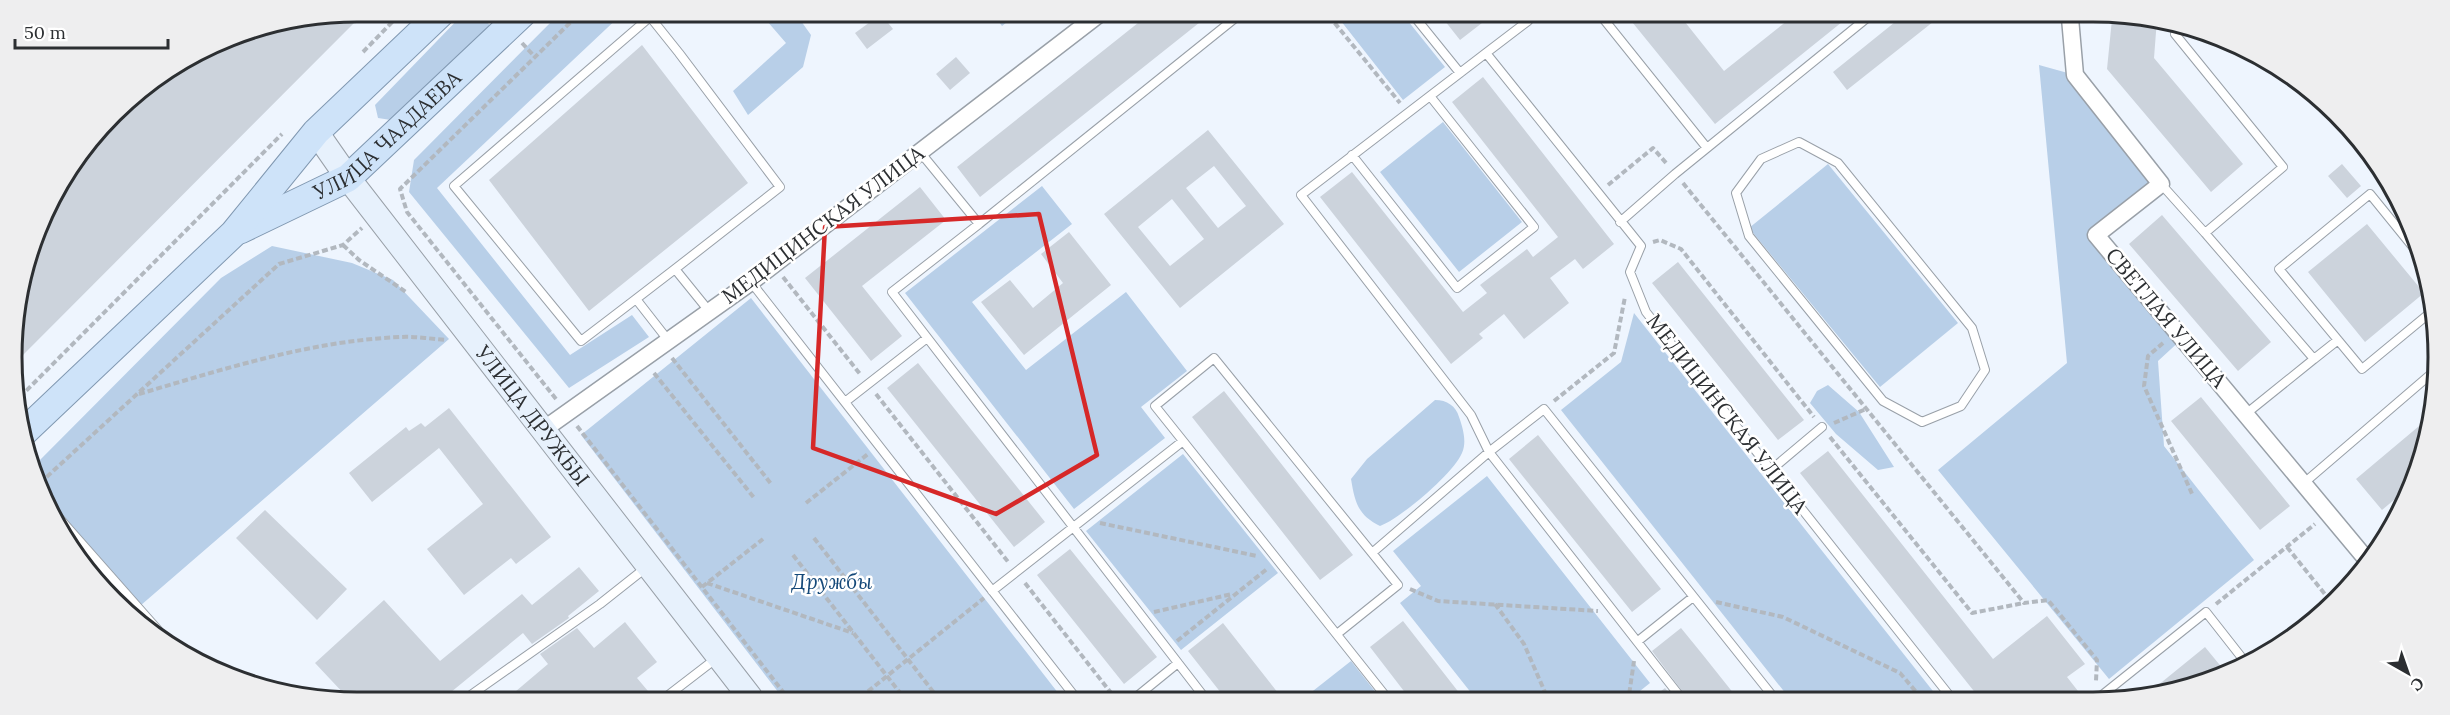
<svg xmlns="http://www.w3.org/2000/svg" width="2450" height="715" font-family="Lora,serif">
<rect width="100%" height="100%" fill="#eef5fe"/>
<path fill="#b8cfe8" d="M 465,12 L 475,12 L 490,25 L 391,120 L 378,118 L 375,105 Z
M 560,13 L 623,13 L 437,188 L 570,355 L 632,315 L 649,337 L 569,388 L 409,192 L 414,160 Z
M 761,14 L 796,14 L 811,35 L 803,67 L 748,115 L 733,91 L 786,43 Z
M 993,14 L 1017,14 L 1002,26 Z
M 1337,16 L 1404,16 L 1445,67 L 1403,100 Z
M 2039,65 L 2075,75 L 2161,184 L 2096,235 L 2183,338 L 2158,361 L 2164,446 L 2254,560 L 2109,679 L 1938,470 L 2067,363 Z
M 1443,122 L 1522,222 L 1459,272 L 1380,172 Z
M 1828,164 L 1958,323 L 1880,387 L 1749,228 Z
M 1042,186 L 1072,224 L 972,302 L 1026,370 L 1126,292 L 1187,371 L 1141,407 L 1165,438 L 1074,509 L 905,293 Z
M 272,246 L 352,263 L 393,280 L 449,339 L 133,612 L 70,550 L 33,467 L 221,278 Z
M 751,298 L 1062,698 L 782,697 L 581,435 Z
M 1634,313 L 1940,700 L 1790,699 L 1561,410 L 1621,362 Z
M 1828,385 L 1859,412 L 1894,467 L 1878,470 L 1836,434 L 1810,403 L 1817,391 Z
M 1435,400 C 1447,400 1456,406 1459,417 C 1463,428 1467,442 1462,453 C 1453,474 1401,518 1380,526 C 1358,515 1355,503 1351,479 L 1367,459 Z
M 1183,454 L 1278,573 L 1181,650 L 1086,531 Z
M 1487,476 L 1650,683 L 1630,699 L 1476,699 L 1400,603 L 1421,586 L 1393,551 Z
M 1351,661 L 1381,699 L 1304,698 Z"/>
<path fill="#ccd3dc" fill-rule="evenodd" d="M 357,12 L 365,12 L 18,360 L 15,313 L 48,204 L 129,98 L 226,38 Z
M 881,14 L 893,29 L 867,49 L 855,33 Z
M 1148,15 L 1209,15 L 980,197 L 957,167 Z
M 1441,16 L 1491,16 L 1460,40 Z
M 1628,17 L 1681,17 L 1724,71 L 1792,17 L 1847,18 L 1715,124 Z
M 1900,18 L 1938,18 L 1847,90 L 1833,72 Z
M 2112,19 L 2157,19 L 2154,58 L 2243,164 L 2211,192 L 2107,69 Z
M 642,45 L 748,183 L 589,311 L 489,180 Z
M 956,57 L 970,73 L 950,90 L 936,74 Z
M 1483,77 L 1614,244 L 1583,269 L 1575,259 L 1550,278 L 1569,303 L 1524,339 L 1504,314 L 1479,334 L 1483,338 L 1451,364 L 1320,197 L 1352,172 L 1463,312 L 1487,293 L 1480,285 L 1527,249 L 1533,257 L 1558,237 L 1452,102 Z
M 1208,130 L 1284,224 L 1180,308 L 1104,214 ZM 1214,166 L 1246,206 L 1218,228 L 1186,188 ZM 1172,199 L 1204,239 L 1170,266 L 1138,227 Z
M 2342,164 L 2361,186 L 2347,198 L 2328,176 Z
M 920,187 L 946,220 L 862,286 L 902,336 L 871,361 L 805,278 Z
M 2162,215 L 2271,342 L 2238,371 L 2129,244 Z
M 2367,224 L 2424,293 L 2365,342 L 2308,272 Z
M 1069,232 L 1111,285 L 1024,355 L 981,302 L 1010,280 L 1033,308 L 1063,283 L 1041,254 Z
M 1678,262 L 1804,420 L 1778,440 L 1652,283 Z
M 918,363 L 1045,522 L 1014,547 L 887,388 Z
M 1224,391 L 1353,555 L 1320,580 L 1192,417 Z
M 2201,397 L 2290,506 L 2260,530 L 2171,421 Z
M 449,408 L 551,537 L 516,564 L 511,558 L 464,595 L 427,549 L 483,504 L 439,448 L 372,502 L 349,473 L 406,427 L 409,431 L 421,423 L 425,427 Z
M 2431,416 L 2431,425 L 2407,489 L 2382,510 L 2356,479 Z
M 1538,435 L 1661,589 L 1632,612 L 1509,459 Z
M 1828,451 L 1993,659 L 2047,616 L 2085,664 L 2067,677 L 2085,700 L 1981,700 L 1800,473 Z
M 265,510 L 347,589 L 317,620 L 236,538 Z
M 1070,549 L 1157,657 L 1124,684 L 1037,575 Z
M 579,567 L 599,591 L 568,616 L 569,618 L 532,644 L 523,633 L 445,697 L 346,696 L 315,663 L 384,600 L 440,661 L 522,594 L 532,605 Z
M 1403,621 L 1464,699 L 1410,699 L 1370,647 Z
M 625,622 L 657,662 L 637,678 L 653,697 L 509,697 L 548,664 L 540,654 L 577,628 L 594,648 Z
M 1223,623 L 1282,698 L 1225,698 L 1188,651 Z
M 1681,628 L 1703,655 L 1738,699 L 1688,699 L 1652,651 Z
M 2205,647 L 2228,675 L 2141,699 Z
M 1665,688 L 1674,699 L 1651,699 Z"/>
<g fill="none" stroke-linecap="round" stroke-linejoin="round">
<defs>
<path id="service" d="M 647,13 L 679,53 L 780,187 L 675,269 L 709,311
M 1414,16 L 1460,73
M 1525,16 L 1528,21 L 1486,53 L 1641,246 L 1630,272 L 1646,312 L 1953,700
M 1602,17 L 1707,148
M 2182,28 L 2175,34 L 2283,167 L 2205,233 L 2314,359 L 2247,413
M 1486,53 L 1301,195 L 1471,415 L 1489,452 L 1682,699
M 1799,142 L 1838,163 L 1972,328 L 1985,370 L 1961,406 L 1922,422 L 1883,401 L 1749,236 L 1736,193 L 1761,159 Z
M 920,152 L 979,224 L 1239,15
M 1352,155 L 1457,288 L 1534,227 L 1430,96
M 2161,184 L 2205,233
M 1620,222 L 1675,174 L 1867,18
M 979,224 L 892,292 L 1205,698
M 2413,247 L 2370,194 L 2279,269 L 2362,369 L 2431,312
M 751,282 L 1076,698
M 636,299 L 581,341 L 454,186 L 650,17
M 668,340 L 636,299 L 675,269
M 2314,359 L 2338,340
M 845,402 L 927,338
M 1183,441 L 1155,406 L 1214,358 L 1398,585 L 1337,634
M 1771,470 L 1822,427
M 2304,483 L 2431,374
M 53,511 L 158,630 L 169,646
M 1372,553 L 1489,452 L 1544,409 L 1775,699
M 992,591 L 1183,441 L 1388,699
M 1638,641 L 1693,597
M 468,697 L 600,604 L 648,566
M 666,697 L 718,657
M 1135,698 L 1178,663
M 2096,700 L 2206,612 L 2246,663"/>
<path id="minor" d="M 2070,18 L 2075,75 L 2161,184 L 2096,235 L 2367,560
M 543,430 L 751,282 L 1098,15"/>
<g id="secondary">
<path id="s1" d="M 316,132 L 348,178 L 750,697"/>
</g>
<g id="primary">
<path id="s2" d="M 240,230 L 348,178 L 523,13"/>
<path d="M 23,433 L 234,233 L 316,132 L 442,12"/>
</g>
</defs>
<use href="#service" stroke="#99a0a8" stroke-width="10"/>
<use href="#minor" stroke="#99a0a8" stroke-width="19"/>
<use href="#secondary" stroke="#99a0a8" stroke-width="26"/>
<use href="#primary" stroke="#8098b1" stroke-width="29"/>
<path stroke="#b2b8bf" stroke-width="4" stroke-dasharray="6 3" stroke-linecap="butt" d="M 1329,16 L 1400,103
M 522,43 L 535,57
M 363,52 L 402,12
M 1683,183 L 2024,603 L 2048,600 L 2097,660 L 2096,681
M 1608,185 L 1653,148 L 1667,164
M 1653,242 L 1660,240 L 1681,249 L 1814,417
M 343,245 L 359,260 L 406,292
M 783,277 L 860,374
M 2163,343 L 2148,356 L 2144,386 L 2193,496
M 672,358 L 772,485
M 654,373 L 755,499
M 139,394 C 224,369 310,341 400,337 C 415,336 431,339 446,340
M 876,394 L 1009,563
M 20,397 L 282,134
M 556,399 L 407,212 L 400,189 L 580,13
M 1554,401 L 1614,353 L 1625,297
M 1834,423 L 1866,409
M 577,426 L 787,697
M 1830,437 L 1972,613 L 2024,603
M 40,483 L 279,264 L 343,245 L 362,228
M 806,503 L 868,454
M 1100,523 L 1257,556
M 814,538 L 938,698
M 2287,547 L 2332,603
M 793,555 L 904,698
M 707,583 L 853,633
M 1025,583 L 1115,698
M 702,587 L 763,539
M 1410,589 L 1438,601 L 1598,611
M 1716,602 L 1783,617 L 1900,673 L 1923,700
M 1495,604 L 1524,644 L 1548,699
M 2216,604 L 2315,524
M 1154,612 L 1232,594
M 1177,641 L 1267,569
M 861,697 L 984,598
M 1623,699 L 1629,695 L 1634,661"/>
<use href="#service" stroke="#fff" stroke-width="8"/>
<use href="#minor" stroke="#fff" stroke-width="16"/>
<use href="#secondary" stroke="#e7f1fc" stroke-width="24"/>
<use href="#primary" stroke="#cee3f9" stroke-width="27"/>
</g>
<path fill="none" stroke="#d62828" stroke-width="4.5" stroke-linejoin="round" d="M 1039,214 L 1097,455 L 996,514 L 813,448 L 825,227 Z"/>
<g text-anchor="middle" stroke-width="5" stroke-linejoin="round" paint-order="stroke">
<g font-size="21" fill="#2c2f32" stroke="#fff">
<text dy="7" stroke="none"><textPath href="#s2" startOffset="177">УЛИЦА ЧААДАЕВА</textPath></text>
<text transform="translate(823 225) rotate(-37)" y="7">МЕДИЦИНСКАЯ УЛИЦА</text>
<text transform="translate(2166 318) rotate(50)" y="7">СВЕТЛАЯ УЛИЦА</text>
<text transform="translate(1727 414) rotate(52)" y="7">МЕДИЦИНСКАЯ УЛИЦА</text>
<text dy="7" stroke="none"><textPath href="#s1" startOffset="357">УЛИЦА ДРУЖБЫ</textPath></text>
</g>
<g font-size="21" font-style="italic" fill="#154979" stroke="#fff">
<text x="832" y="589">Дружбы</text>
</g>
</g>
<path d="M0 0H2450V715H0ZM357 22H2093A335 335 0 0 1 2428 357V357A335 335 0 0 1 2093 692H357A335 335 0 0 1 22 357V357A335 335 0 0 1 357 22Z" fill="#eeeeef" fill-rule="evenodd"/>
<path fill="none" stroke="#2c2f32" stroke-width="3" d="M357 22H2093A335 335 0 0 1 2428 357V357A335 335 0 0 1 2093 692H357A335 335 0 0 1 22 357V357A335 335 0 0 1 357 22Z"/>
<g transform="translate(2408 673) rotate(140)" stroke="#ffffff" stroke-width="4.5" paint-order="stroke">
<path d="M0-4.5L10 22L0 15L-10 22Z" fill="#2c2f32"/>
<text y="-9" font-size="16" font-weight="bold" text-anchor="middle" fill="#2c2f32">С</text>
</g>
<path d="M15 39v9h153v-9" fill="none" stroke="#2c2f32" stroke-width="3"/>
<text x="24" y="39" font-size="18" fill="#2c2f32" stroke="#ffffff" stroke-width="4.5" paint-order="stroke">50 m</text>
</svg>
